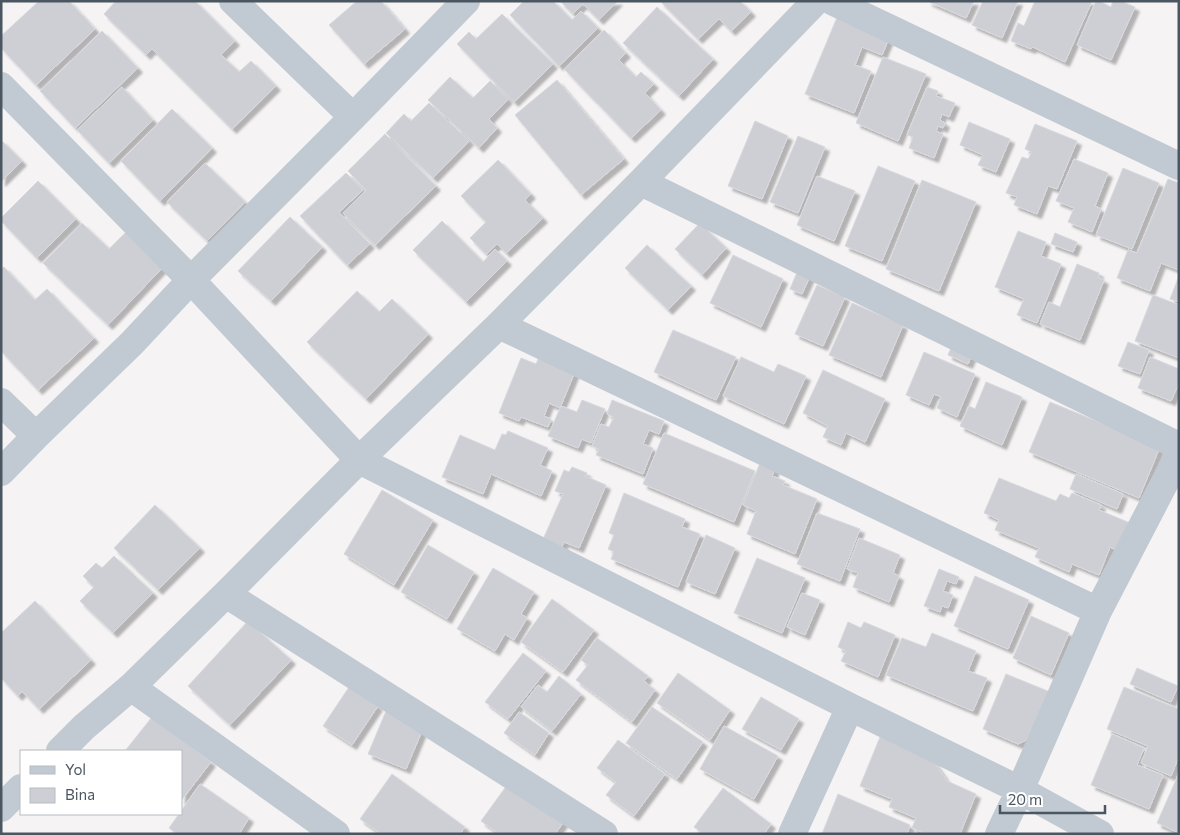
<svg xmlns="http://www.w3.org/2000/svg" width="1180" height="835" font-family="Commissioner,sans-serif">
<defs>
<filter id="shadow"><feDropShadow dx="4.5" dy="4.5" stdDeviation="1" flood-color="#0004"/></filter>
</defs>
<rect width="100%" height="100%" fill="#f5f3f3"/>
<path fill="#cdcfd5" stroke="#d7d9de" filter="url(#shadow)" d="M 39,1 L 69,1 L 95,29 L 36,85 L 1,48 L 1,36 Z
M 116,1 L 195,1 L 235,41 L 221,55 L 239,72 L 251,61 L 276,86 L 232,129 L 152,49 L 146,55 L 104,14 Z
M 357,1 L 381,1 L 405,29 L 364,64 L 329,25 Z
M 524,1 L 553,1 L 572,20 L 581,11 L 598,28 L 559,66 L 510,15 Z
M 560,1 L 618,1 L 599,20 L 583,4 L 573,14 Z
M 660,1 L 740,1 L 751,12 L 731,31 L 719,19 L 698,39 Z
M 927,1 L 974,1 L 966,18 Z
M 983,1 L 1018,1 L 1002,38 L 972,25 Z
M 1035,1 L 1092,1 L 1065,62 L 1033,47 L 1031,49 L 1011,41 L 1018,23 L 1024,26 Z
M 1096,1 L 1099,1 L 1111,7 L 1113,1 L 1121,1 L 1135,7 L 1111,60 L 1077,45 Z
M 657,7 L 713,59 L 679,96 L 623,43 Z
M 502,14 L 553,64 L 514,102 L 457,44 L 469,32 L 476,39 Z
M 838,15 L 890,36 L 882,55 L 862,47 L 855,65 L 871,71 L 854,113 L 805,94 Z
M 604,30 L 626,53 L 619,60 L 636,77 L 641,72 L 654,84 L 645,93 L 661,110 L 631,138 L 564,69 Z
M 102,31 L 138,68 L 75,128 L 40,91 Z
M 883,57 L 926,74 L 898,141 L 856,123 Z
M 450,77 L 473,98 L 490,81 L 508,99 L 489,119 L 497,128 L 479,148 L 428,100 Z
M 557,80 L 624,159 L 581,195 L 515,115 Z
M 122,87 L 153,120 L 109,163 L 77,130 Z
M 927,87 L 938,91 L 936,96 L 955,103 L 949,117 L 942,114 L 940,120 L 945,123 L 943,128 L 938,126 L 936,131 L 943,134 L 934,158 L 909,148 L 913,137 L 907,135 Z
M 429,103 L 469,141 L 433,178 L 386,133 L 404,114 L 411,121 Z
M 172,109 L 212,148 L 160,201 L 121,161 Z
M 755,121 L 788,136 L 762,199 L 728,186 Z
M 969,122 L 1010,139 L 996,172 L 978,165 L 983,155 L 960,145 Z
M 1035,124 L 1077,141 L 1057,189 L 1048,186 L 1037,214 L 1014,205 L 1017,197 L 1006,193 L 1022,157 L 1028,159 L 1032,152 L 1025,149 Z
M 385,134 L 436,186 L 375,245 L 343,213 L 366,190 L 348,171 Z
M 798,136 L 825,147 L 798,213 L 770,202 Z
M 1,140 L 22,161 L 1,182 Z
M 1074,159 L 1108,173 L 1095,206 L 1101,209 L 1092,232 L 1068,222 L 1074,208 L 1056,201 Z
M 498,160 L 531,194 L 525,200 L 543,218 L 506,253 L 497,244 L 486,254 L 470,238 L 486,222 L 461,196 Z
M 205,163 L 245,202 L 207,241 L 167,202 Z
M 878,166 L 915,181 L 882,261 L 845,246 Z
M 1123,168 L 1159,183 L 1132,249 L 1096,235 Z
M 346,173 L 363,190 L 339,212 L 370,244 L 347,265 L 300,216 Z
M 817,176 L 855,191 L 834,241 L 797,225 Z
M 1168,179 L 1179,183 L 1179,270 L 1161,263 L 1150,291 L 1117,278 L 1128,250 L 1137,253 Z
M 922,180 L 976,202 L 939,291 L 886,269 Z
M 38,181 L 76,219 L 37,258 L 1,221 L 1,218 Z
M 290,217 L 322,247 L 271,301 L 238,271 Z
M 442,221 L 483,262 L 495,249 L 507,261 L 466,302 L 413,250 Z
M 82,223 L 109,249 L 127,231 L 164,266 L 108,325 L 43,263 Z
M 700,223 L 726,248 L 702,275 L 675,249 Z
M 1018,231 L 1046,242 L 1041,256 L 1061,264 L 1037,323 L 1017,315 L 1024,299 L 995,287 Z
M 1055,233 L 1077,242 L 1073,252 L 1051,244 Z
M 647,245 L 691,286 L 668,310 L 625,268 Z
M 733,255 L 783,279 L 761,327 L 710,303 Z
M 1077,264 L 1099,273 L 1098,277 L 1104,280 L 1080,340 L 1040,324 L 1049,302 L 1060,307 Z
M 4,267 L 35,300 L 47,289 L 94,338 L 38,390 L 1,351 L 1,269 Z
M 798,270 L 810,276 L 802,294 L 790,289 Z
M 1179,276 L 1179,302 L 1170,299 Z
M 817,285 L 845,297 L 823,346 L 795,334 Z
M 357,291 L 379,312 L 392,299 L 428,334 L 366,399 L 307,342 Z
M 1153,295 L 1179,305 L 1179,358 L 1135,341 Z
M 852,303 L 903,325 L 881,377 L 829,355 Z
M 673,330 L 736,357 L 716,400 L 654,372 Z
M 954,340 L 974,350 L 968,364 L 948,355 Z
M 1128,342 L 1149,350 L 1140,374 L 1118,366 Z
M 924,352 L 975,374 L 957,417 L 937,408 L 941,397 L 934,394 L 929,405 L 906,395 Z
M 540,355 L 576,369 L 560,408 L 549,403 L 544,416 L 551,419 L 548,427 L 521,417 L 519,421 L 499,413 L 521,358 L 536,364 Z
M 741,357 L 774,372 L 778,364 L 806,376 L 784,424 L 723,396 Z
M 1150,357 L 1179,369 L 1179,383 L 1171,401 L 1138,388 Z
M 823,370 L 885,399 L 865,442 L 846,433 L 841,445 L 823,437 L 828,426 L 803,413 Z
M 986,382 L 1022,397 L 1002,445 L 960,426 L 969,406 L 975,409 Z
M 582,400 L 605,409 L 591,443 L 582,439 L 578,448 L 548,436 L 561,406 L 577,412 Z
M 612,400 L 664,421 L 659,434 L 649,430 L 643,444 L 653,448 L 643,474 L 596,455 L 599,449 L 592,446 L 601,424 L 609,427 L 614,417 L 607,414 Z
M 1050,402 L 1160,447 L 1139,498 L 1029,452 Z
M 508,431 L 548,448 L 540,465 L 552,471 L 541,496 L 491,474 L 483,494 L 442,477 L 460,435 L 495,450 L 502,434 L 506,435 Z
M 664,433 L 755,471 L 734,522 L 643,484 Z
M 760,463 L 775,469 L 772,476 L 785,481 L 783,485 L 817,499 L 795,554 L 747,534 L 756,511 L 743,505 Z
M 572,467 L 587,473 L 585,476 L 606,485 L 579,548 L 564,542 L 559,552 L 541,544 L 563,494 L 555,491 L 564,470 L 569,472 Z
M 1076,474 L 1123,494 L 1117,509 L 1070,489 Z
M 999,478 L 1056,501 L 1060,494 L 1069,498 L 1072,493 L 1101,505 L 1099,510 L 1130,523 L 1119,551 L 1110,547 L 1099,575 L 1072,564 L 1069,572 L 1035,557 L 1039,548 L 995,530 L 999,520 L 984,513 Z
M 382,490 L 433,520 L 394,585 L 344,554 Z
M 624,493 L 685,519 L 682,527 L 700,534 L 678,587 L 611,559 L 614,552 L 608,549 L 614,535 L 609,533 Z
M 155,505 L 200,548 L 158,590 L 114,548 Z
M 817,513 L 860,529 L 840,581 L 797,564 Z
M 706,535 L 735,548 L 715,594 L 686,582 Z
M 859,538 L 900,555 L 893,573 L 899,576 L 889,602 L 853,587 L 858,573 L 847,569 Z
M 428,545 L 474,572 L 447,619 L 401,592 Z
M 114,556 L 153,593 L 113,633 L 80,601 L 94,587 L 83,576 L 96,563 L 102,568 Z
M 757,558 L 805,578 L 782,633 L 734,613 Z
M 493,568 L 534,592 L 521,614 L 527,618 L 514,640 L 505,634 L 495,651 L 457,629 Z
M 939,569 L 959,577 L 956,584 L 947,581 L 943,591 L 953,595 L 948,608 L 942,606 L 940,612 L 924,606 Z
M 975,576 L 1029,600 L 1008,649 L 954,626 Z
M 802,593 L 820,600 L 805,635 L 787,627 Z
M 552,599 L 594,630 L 563,672 L 521,642 Z
M 35,601 L 91,660 L 39,709 L 22,691 L 18,696 L 1,678 L 1,633 Z
M 1031,616 L 1069,633 L 1051,675 L 1013,658 Z
M 248,621 L 291,660 L 230,725 L 188,686 Z
M 848,622 L 861,628 L 864,622 L 895,635 L 878,677 L 841,661 L 846,651 L 838,647 Z
M 932,633 L 976,651 L 968,671 L 987,678 L 973,711 L 886,675 L 902,638 L 926,647 Z
M 597,638 L 648,676 L 644,681 L 655,690 L 632,722 L 576,680 L 588,665 L 581,660 Z
M 523,653 L 546,671 L 508,719 L 485,702 Z
M 1137,668 L 1178,686 L 1171,702 L 1130,684 Z
M 678,673 L 730,710 L 710,740 L 657,703 Z
M 1006,674 L 1055,694 L 1037,735 L 1018,744 L 983,729 Z
M 559,676 L 581,694 L 552,731 L 521,707 L 538,685 L 547,692 Z
M 349,687 L 378,706 L 352,745 L 323,726 Z
M 1124,687 L 1179,709 L 1179,756 L 1171,776 L 1141,763 L 1148,746 L 1107,729 Z
M 761,697 L 799,719 L 781,750 L 742,729 Z
M 652,707 L 703,742 L 677,779 L 626,743 Z
M 386,711 L 424,726 L 406,769 L 368,754 Z
M 519,712 L 549,733 L 535,755 L 504,733 Z
M 152,717 L 211,762 L 181,801 L 181,751 L 125,751 Z
M 724,726 L 778,756 L 754,799 L 700,769 Z
M 1112,734 L 1144,748 L 1137,765 L 1163,775 L 1149,809 L 1091,785 Z
M 880,737 L 931,758 L 947,781 L 976,794 L 960,834 L 926,834 L 912,828 L 916,818 L 889,807 L 892,799 L 860,786 Z
M 618,740 L 665,774 L 634,816 L 606,795 L 616,782 L 597,768 Z
M 1179,773 L 1179,833 L 1157,823 Z
M 392,774 L 465,827 L 460,834 L 381,834 L 360,819 Z
M 510,781 L 565,820 L 555,834 L 499,834 L 481,821 Z
M 200,784 L 249,818 L 239,834 L 177,834 L 169,828 L 179,814 L 181,814 L 181,811 Z
M 723,788 L 771,824 L 764,834 L 703,834 L 694,827 Z
M 838,794 L 910,825 L 907,834 L 822,834 Z"/>
<g fill="none" stroke-linecap="round" stroke-linejoin="round">
<path stroke="#c1cad2" stroke-width="28" d="M 233,1 L 353,117
M 832,1 L 1179,166
M 1,86 L 191,280 L 359,460 L 850,707 L 1020,790 L 1100,834
M 641,182 L 1179,446
M 499,325 L 1098,611
M 1,402 L 36,436
M 1,472 L 36,436 L 132,343 L 191,280 L 353,117 L 466,1
M 226,594 L 604,834
M 131,687 L 336,834
M 60,751 L 84,727 L 131,687 L 226,594 L 359,460 L 499,325 L 641,182 L 816,1
M 1,808 L 21,788
M 792,834 L 850,707
M 999,834 L 1020,790 L 1098,611 L 1179,455"/>
</g>
<rect width="1180" height="835" fill="none" stroke="#4a5661" stroke-width="5"/>
<rect x="20" y="750" width="162" height="65" fill="#ffffff" stroke="#b7bbc0"/>
<rect x="30" y="766" width="25" height="8" fill="#c1cad2" stroke="#b7bbc0"/>
<text x="65" y="775" font-size="15" fill="#4a5661">Yol</text>
<rect x="30" y="788" width="25" height="15" fill="#cdcfd5" stroke="#b7bbc0"/>
<text x="65" y="800" font-size="15" fill="#4a5661">Bina</text>
<path d="M1000 805v8h105v-8" fill="none" stroke="#4a5661" stroke-width="2.5"/>
<text x="1008" y="805" font-size="15" fill="#4a5661" stroke="#ffffff" stroke-width="4" paint-order="stroke">20 m</text>
</svg>
